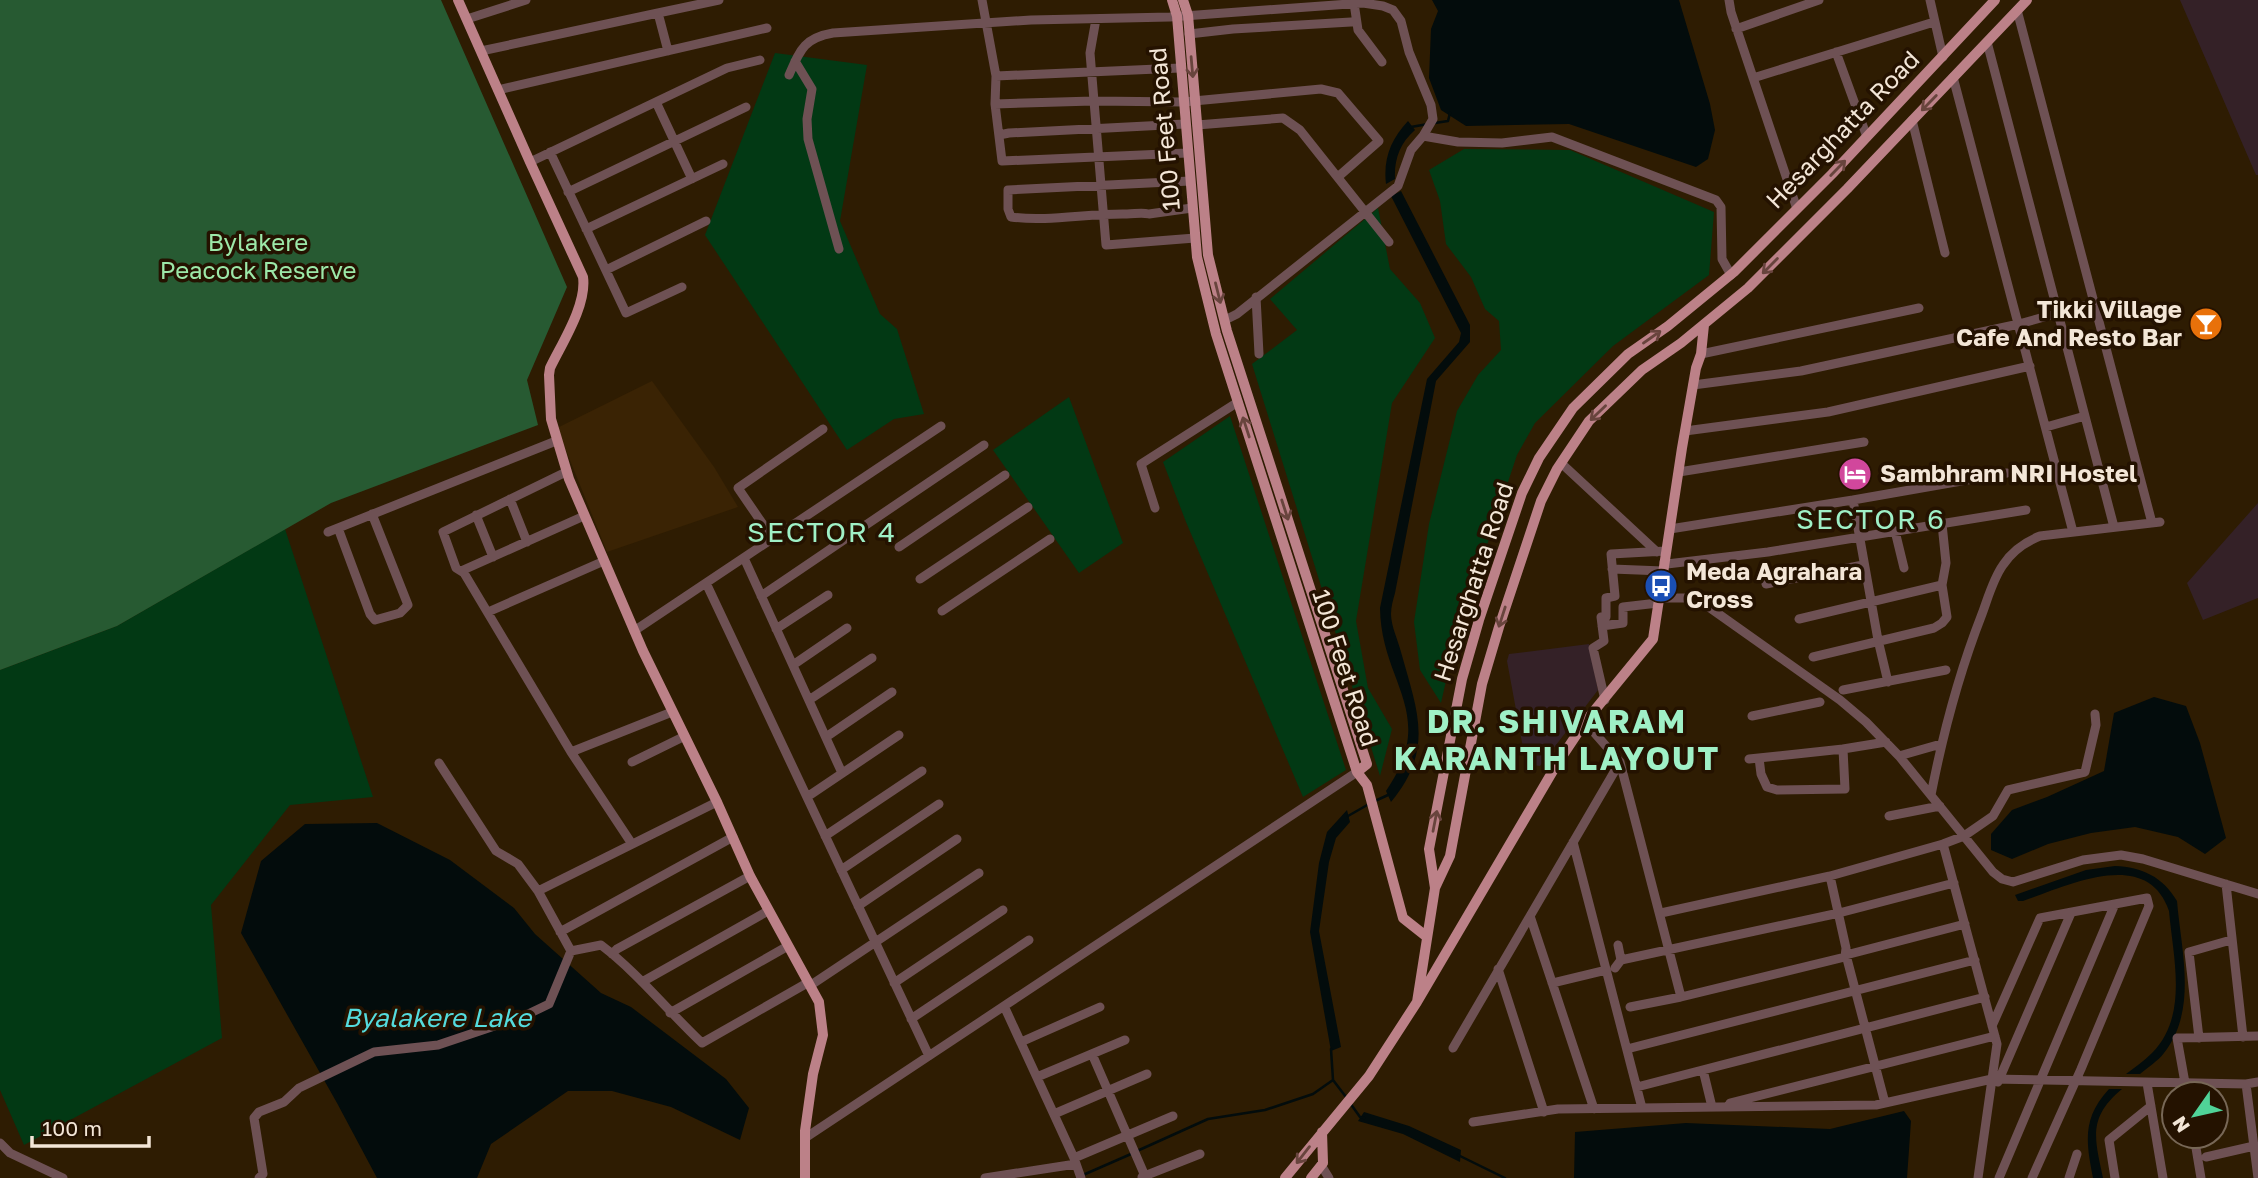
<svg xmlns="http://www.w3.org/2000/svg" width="2258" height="1178" font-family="'Golos Text',sans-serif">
<rect width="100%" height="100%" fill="#2e1c02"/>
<path fill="#3a2304" d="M 652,381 L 714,467 L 738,507 L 607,552 L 557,428 Z"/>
<path fill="#342127" d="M 2180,0 L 2258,0 L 2258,175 L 2256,175 Z
M 2258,503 L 2258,598 L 2203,620 L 2187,583 Z
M 1589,644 L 1598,690 L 1540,766 L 1526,764 L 1507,661 L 1509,654 Z"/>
<path fill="#023914" d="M 775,53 L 867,65 L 840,221 L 880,314 L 897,329 L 924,414 L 894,419 L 847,450 L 705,235 Z
M 1464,149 L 1570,150 L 1714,212 L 1709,275 L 1613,346 L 1535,423 L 1517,455 L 1455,641 L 1441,703 L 1420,670 L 1414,622 L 1429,524 L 1457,411 L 1478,375 L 1501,350 L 1499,321 L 1485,309 L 1471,277 L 1446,244 L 1440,201 L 1429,170 Z
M 1378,208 L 1390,269 L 1420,303 L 1435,338 L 1392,403 L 1356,621 L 1368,688 L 1392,729 L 1380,776 L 1252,364 L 1297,330 L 1270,299 Z
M 1069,397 L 1123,543 L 1079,573 L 993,450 Z
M 1230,416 L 1346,770 L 1303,797 L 1186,522 L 1163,462 Z
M 285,529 L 373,797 L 290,805 L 211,905 L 222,1038 L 24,1145 L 0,1090 L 0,670 L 117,626 Z"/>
<path fill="#275a32" d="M 0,0 L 441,0 L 567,287 L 527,380 L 538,425 L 331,503 L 117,626 L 0,670 Z"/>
<path fill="#030c0c" d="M 1432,0 L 1679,0 L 1710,104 L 1715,130 L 1708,159 L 1696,167 L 1569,124 L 1466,126 L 1441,110 L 1429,78 L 1431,29 L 1438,11 Z
M 1408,121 L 1415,130 C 1400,143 1394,159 1395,179 L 1386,184 C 1383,159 1391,139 1408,121 Z
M 1401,191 L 1470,325 L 1470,342 L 1436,381 L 1395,593 C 1393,600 1391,607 1391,614 C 1391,626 1398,640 1401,652 C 1417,710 1435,749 1391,802 L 1386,791 C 1439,713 1381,684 1380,608 L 1427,379 L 1459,342 L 1461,333 L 1391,196 Z
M 2154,697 L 2186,706 L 2200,743 L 2226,838 L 2205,854 L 2178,837 L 2135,827 L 2091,833 L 2048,844 L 2012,859 L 1991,850 L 1991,834 L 2012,810 L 2047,797 L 2104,771 L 2114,713 Z
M 1347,810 L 1350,822 L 1336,838 L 1329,862 L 1319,931 L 1341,1047 L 1331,1051 L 1310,932 L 1319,863 L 1327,832 Z
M 377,823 L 450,860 L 514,908 L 535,934 L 601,993 L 631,1007 L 726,1079 L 749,1108 L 740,1140 L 671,1107 L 612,1091 L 568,1091 L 491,1144 L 477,1178 L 377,1178 L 337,1103 L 241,933 L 261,861 L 305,824 Z
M 2115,866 C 2142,867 2163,877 2177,901 C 2181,950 2198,1010 2164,1053 C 2158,1061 2148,1067 2140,1074 L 2126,1074 C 2135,1067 2144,1061 2152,1053 C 2189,1016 2173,957 2169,911 C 2147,846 2067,886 2023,901 L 2018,901 L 2015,895 L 2086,870 Z
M 2109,1089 L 2122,1089 C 2087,1118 2095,1139 2103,1178 L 2093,1178 C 2086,1142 2082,1118 2109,1089 Z
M 1904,1111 L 1911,1121 L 1907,1178 L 1574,1178 L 1575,1132 L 1686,1123 L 1830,1129 Z
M 1364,1112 L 1409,1126 L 1461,1150 L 1460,1162 L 1403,1134 L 1358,1121 Z"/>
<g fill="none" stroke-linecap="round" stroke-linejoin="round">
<path stroke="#030c0c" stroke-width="2.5" d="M 1435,123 L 1448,121 L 1450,113
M 1411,127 L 1428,124
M 1375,801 L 1388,795
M 1348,816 L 1369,804
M 1331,1049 L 1333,1080 L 1346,1097
M 1350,1103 L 1360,1117 L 1364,1118
M 1137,1151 L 1208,1119 L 1265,1110 L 1313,1094 L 1333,1080
M 1458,1155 L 1505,1178
M 1083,1175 L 1131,1154"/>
<path stroke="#6e5154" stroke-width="9" d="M 982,0 L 996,76 L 995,104 L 1002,161 L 1187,153
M 1729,0 L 1731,12 L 1797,209
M 1930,0 L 1943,57
M 1354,3 L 1358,30 L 1382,62
M 2017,10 L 2152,523
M 467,19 L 526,0
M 1096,19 L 1090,53 L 1106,245 L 1195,238
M 1736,29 L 1819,0
M 1189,34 L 1233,29 L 1351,22
M 1987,42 L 2114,527
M 481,51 L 658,13
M 668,51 L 658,13 L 719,0
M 1836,52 L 1867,137
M 795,61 L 812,89 L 807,119 L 808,139 L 839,249
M 789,75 C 800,50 804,38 833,33 L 1031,20 L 1170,17 L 1363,3 L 1383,6 L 1393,10 L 1401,21 L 1409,52 L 1431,105 L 1433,119 L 1423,136 L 1458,142 L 1502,143 L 1552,137 L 1716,200 L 1721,207 L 1722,259 L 1731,275
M 996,76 L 1180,68
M 1953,77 L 2073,532
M 1753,78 L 1934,22
M 498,90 L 767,28
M 656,102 L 692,179
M 995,104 L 1093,101 L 1183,102 L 1321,89 L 1338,93 L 1379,141 L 1339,176
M 1912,120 L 1945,253
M 1197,125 L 1283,118 L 1300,130 L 1389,242
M 999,135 L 1009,133 L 1185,124
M 550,152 L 626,313 L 682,287
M 530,162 L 727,68 L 760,60
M 1190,181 L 1008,190 L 1008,209 L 1011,217 C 1049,222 1089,213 1127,214 C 1135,214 1141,212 1149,214 L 1192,208
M 568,192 L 746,107
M 586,229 L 723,164
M 606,270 L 706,221
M 1256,297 L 1259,354
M 1225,320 L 1237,314 L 1398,186 L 1411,150 L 1423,136
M 1701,354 L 1919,308
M 1693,385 L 1801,371 L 2019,324 L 2094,303
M 2046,427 L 2085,416
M 1685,431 L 1828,412 L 2030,366
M 1561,463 L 1657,552
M 566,472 L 443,532 L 456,568 L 464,573 L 571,752 L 672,712
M 1679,472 L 1864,442
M 510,499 L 527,542
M 1853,500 L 1878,640 L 1888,682
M 1155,508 L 1141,464 L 1238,402
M 476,515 L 493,557
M 338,528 L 370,614 L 375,620 L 400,613 L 408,605 L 372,514
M 1670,529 L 1853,500 L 2007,473
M 1895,531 L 1904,568
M 328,532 L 556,441
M 773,539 L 738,488 L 823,429
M 899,547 L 1005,475
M 744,558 L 842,773
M 1664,562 L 1667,564 L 1768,552 L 2026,510
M 1612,569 L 1663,571
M 461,571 L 584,516
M 920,579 L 1028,507
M 706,583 L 929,1056
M 1766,584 L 1863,565
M 761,596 L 984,445
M 1659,598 L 1696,598 L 1840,700 L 1866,722 L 1899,756 L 1993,872 L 2002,879 L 2013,882 L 2083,860 L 2121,855 L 2143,859 L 2258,894
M 942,611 L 1050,539
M 488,612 L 604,561
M 1799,619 L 1942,585 L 1946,563 L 1942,524
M 1602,626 L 1623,623 L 1623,607 L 1658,603
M 776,629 L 828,595
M 634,631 L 941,426
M 1813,657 L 1934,628 L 1942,623 L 1947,617 L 1942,585
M 793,665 L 847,628
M 1843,690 L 1946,670
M 809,700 L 872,658
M 1605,700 L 1593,648 L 1604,641 L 1601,617 L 1606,617 L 1606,598 L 1615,596 L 1611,554 L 1666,551
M 1752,716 L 1820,702
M 1585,722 L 1620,762 L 1681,997
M 826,737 L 892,692
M 571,752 L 632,844
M 1899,756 L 1941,744
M 1759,758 L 1761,774 L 1767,787 L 1777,790 L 1845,789 L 1843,749 L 1886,742
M 1749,759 L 1843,749
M 632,762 L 683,737
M 439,763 L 496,851 L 518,864 L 538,891
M 1931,795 C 1943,733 1959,673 1982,614 C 1988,598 1993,579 2003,565 C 2012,551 2025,542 2040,536 L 2160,522
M 807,797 L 899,735
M 717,802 L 538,891 L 571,951 L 601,945 C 638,973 668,1011 702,1043 L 809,982
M 1889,816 L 1940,806
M 825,836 L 922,771
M 1573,842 L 1642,1108
M 1943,844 L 1997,1044 L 1978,1178
M 841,870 L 939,804
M 2226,884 L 2243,1037
M 858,906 L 957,839
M 1661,913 L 1830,876 L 1943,844 L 1964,836 L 1993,816 L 2008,790 L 2085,772 L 2096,725 L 2095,714
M 1530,916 L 1594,1109
M 560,932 L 733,837
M 1618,945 L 1621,960
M 612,954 L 617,949 L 750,876
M 1615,968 L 1621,960 L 1839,913 L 1954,883
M 1498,969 L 1544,1112
M 642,982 L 768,911
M 894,983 L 1003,910
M 1552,983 L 1606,970
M 811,985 L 979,873
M 1004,1006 L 1074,1158 L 1081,1178
M 1630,1007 L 1681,997 L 1845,957 L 1846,948 L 1830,876
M 670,1013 L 788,946
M 911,1019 L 1029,940
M 1992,1026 L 2040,918 L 2147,898 L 2149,906 L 2081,1069 L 2032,1178
M 2199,1038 L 2189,952 L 2231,940
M 1021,1042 L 1100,1007
M 1453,1048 L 1620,762
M 1627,1049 L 1975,960
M 1092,1054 L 1145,1176
M 1703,1070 L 1712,1107
M 1037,1077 L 1125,1040
M 1998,1082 L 2071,913
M 2147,1083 L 2163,1178
M 1637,1087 L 1985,997
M 2187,1094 L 2177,1038 L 2258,1036
M 1730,1103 L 1995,1036
M 1885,1103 L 1846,955 L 1965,924
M 1054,1114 L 1147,1074
M 1473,1122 L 1558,1109 L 1876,1105 L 1992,1079 L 2246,1084
M 2194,1136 L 2201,1178
M 805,1138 L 1357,772
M 0,1143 L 10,1153 L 63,1178
M 2206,1157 L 2254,1146
M 1074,1158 L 1173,1116
M 1321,1165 L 1329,1178
M 1142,1177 L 1200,1154
M 259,1178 L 263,1174 L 254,1118 L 259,1112 L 284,1102 L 299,1088 L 374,1052 L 438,1045 L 524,1016 L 549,1004 L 571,951
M 985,1178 L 1076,1164
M 1999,1178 L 2115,904
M 2069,1178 L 2077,1154
M 2115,1178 L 2109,1140 L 2151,1106
M 2258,1178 L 2246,1084 L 2258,1082"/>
<path stroke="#bc8188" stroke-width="10" d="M 458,0 L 530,162 L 583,277 C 587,305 562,343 550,368 L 549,375 L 551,419 L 569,479 L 643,651 L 717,802 L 750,876 L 819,1002 L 823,1035 L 813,1074 L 805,1131 L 805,1178
M 1172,0 L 1177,16 L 1197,257 L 1216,334 L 1357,772 L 1367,785 L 1403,918 L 1427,937
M 1183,0 L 1188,15 L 1208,255 L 1227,331 L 1367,764 L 1357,772
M 1435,888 L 1429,849 L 1462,679 L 1479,620 L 1522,493 L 1539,458 L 1573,408 L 1628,354 L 1668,326 L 1734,272 L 1832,174 L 1995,0
M 1417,1002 L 1435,888 L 1450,856 L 1482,684 L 1499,627 L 1541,501 L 1557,469 L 1589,421 L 1642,370 L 1681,343 L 1748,288 L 1847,189 L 2027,0
M 1285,1178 L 1369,1076 L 1417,1002 L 1557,764 L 1585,722 L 1653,639 L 1682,448 L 1696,368 L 1701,354 L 1704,325
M 1311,1178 L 1323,1163 L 1322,1132"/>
</g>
<defs><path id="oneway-shaft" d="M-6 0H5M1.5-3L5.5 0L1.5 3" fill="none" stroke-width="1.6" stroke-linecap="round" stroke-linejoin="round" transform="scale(1.75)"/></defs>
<g stroke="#68443d">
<use href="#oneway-shaft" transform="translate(1192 67) rotate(85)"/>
<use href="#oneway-shaft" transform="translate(1929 103) rotate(134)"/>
<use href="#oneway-shaft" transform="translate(1838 168) rotate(-46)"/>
<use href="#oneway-shaft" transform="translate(1770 266) rotate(135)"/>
<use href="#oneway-shaft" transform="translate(1218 293) rotate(76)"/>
<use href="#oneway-shaft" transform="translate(1652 337) rotate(-35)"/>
<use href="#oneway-shaft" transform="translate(1598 413) rotate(136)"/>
<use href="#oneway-shaft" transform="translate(1246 427) rotate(-108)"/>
<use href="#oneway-shaft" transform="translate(1285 510) rotate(72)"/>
<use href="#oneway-shaft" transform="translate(1502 617) rotate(108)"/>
<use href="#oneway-shaft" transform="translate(1435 821) rotate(-79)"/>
<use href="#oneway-shaft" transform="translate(1303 1155) rotate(128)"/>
</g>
<defs>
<symbol id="bar-disc" viewBox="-11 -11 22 22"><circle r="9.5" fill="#e8710a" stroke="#241200"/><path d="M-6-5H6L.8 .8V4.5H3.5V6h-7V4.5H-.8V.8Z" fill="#fff"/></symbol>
<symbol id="hotel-disc" viewBox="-11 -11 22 22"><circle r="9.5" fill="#d1479c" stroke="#241200"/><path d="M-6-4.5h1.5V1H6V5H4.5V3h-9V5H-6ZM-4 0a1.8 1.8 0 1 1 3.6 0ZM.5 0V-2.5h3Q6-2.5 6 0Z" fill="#fff"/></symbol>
<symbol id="bus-disc" viewBox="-11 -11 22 22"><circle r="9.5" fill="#1a4fb4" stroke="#241200"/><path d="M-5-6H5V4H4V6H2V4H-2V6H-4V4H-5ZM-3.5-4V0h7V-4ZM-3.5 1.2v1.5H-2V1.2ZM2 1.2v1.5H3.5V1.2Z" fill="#fff"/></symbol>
</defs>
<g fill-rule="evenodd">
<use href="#bar-disc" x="2187" y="305" width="38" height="38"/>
<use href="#hotel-disc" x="1836" y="455" width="38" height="38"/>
<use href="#bus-disc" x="1642" y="567" width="38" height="38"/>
</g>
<g text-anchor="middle" stroke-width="7" stroke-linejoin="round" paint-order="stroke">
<g font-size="24" fill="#f3e6d7" stroke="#241200">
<text transform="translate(1165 129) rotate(-95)" y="8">100 Feet Road</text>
<text transform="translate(1843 130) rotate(-46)" y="8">Hesarghatta Road</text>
<text transform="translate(1474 582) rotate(-72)" y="8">Hesarghatta Road</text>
<text transform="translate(1345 668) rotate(72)" y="8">100 Feet Road</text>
</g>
<g font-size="24" fill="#9ce8a8" stroke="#241200">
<text x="258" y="251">Bylakere<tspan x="258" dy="28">Peacock Reserve</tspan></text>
</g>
<g font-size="24" font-weight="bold" fill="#f3e6d7" stroke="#241200" text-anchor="start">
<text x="2182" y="318" text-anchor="end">Tikki Village<tspan x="2182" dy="28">Cafe And Resto Bar</tspan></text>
<text x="1880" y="482">Sambhram NRI Hostel</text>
<text x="1686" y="580">Meda Agrahara<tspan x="1686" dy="28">Cross</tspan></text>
</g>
<g font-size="26" font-style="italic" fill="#54dbdd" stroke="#241200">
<text x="437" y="1027">Byalakere Lake</text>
</g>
<g font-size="28" letter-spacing="2" fill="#9ff0c6" stroke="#241200">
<text x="1871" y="529">SECTOR 6</text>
<text x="822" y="542">SECTOR 4</text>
</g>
<g font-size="32" font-weight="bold" letter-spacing="2" fill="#9ff0c6" stroke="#241200">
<text x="1557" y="733">DR. SHIVARAM<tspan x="1557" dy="37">KARANTH LAYOUT</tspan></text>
</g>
</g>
<g transform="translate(2195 1115) rotate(236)"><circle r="33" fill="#241200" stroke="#776756" stroke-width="2"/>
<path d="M0-5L12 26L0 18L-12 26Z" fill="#50d398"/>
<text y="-10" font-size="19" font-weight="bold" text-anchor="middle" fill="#f3e6d7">N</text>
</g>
<path d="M32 1136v10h117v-10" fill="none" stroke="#f3e6d7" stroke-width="3.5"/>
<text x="42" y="1136" font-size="21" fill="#f3e6d7" stroke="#241200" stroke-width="5" paint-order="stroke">100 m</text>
</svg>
